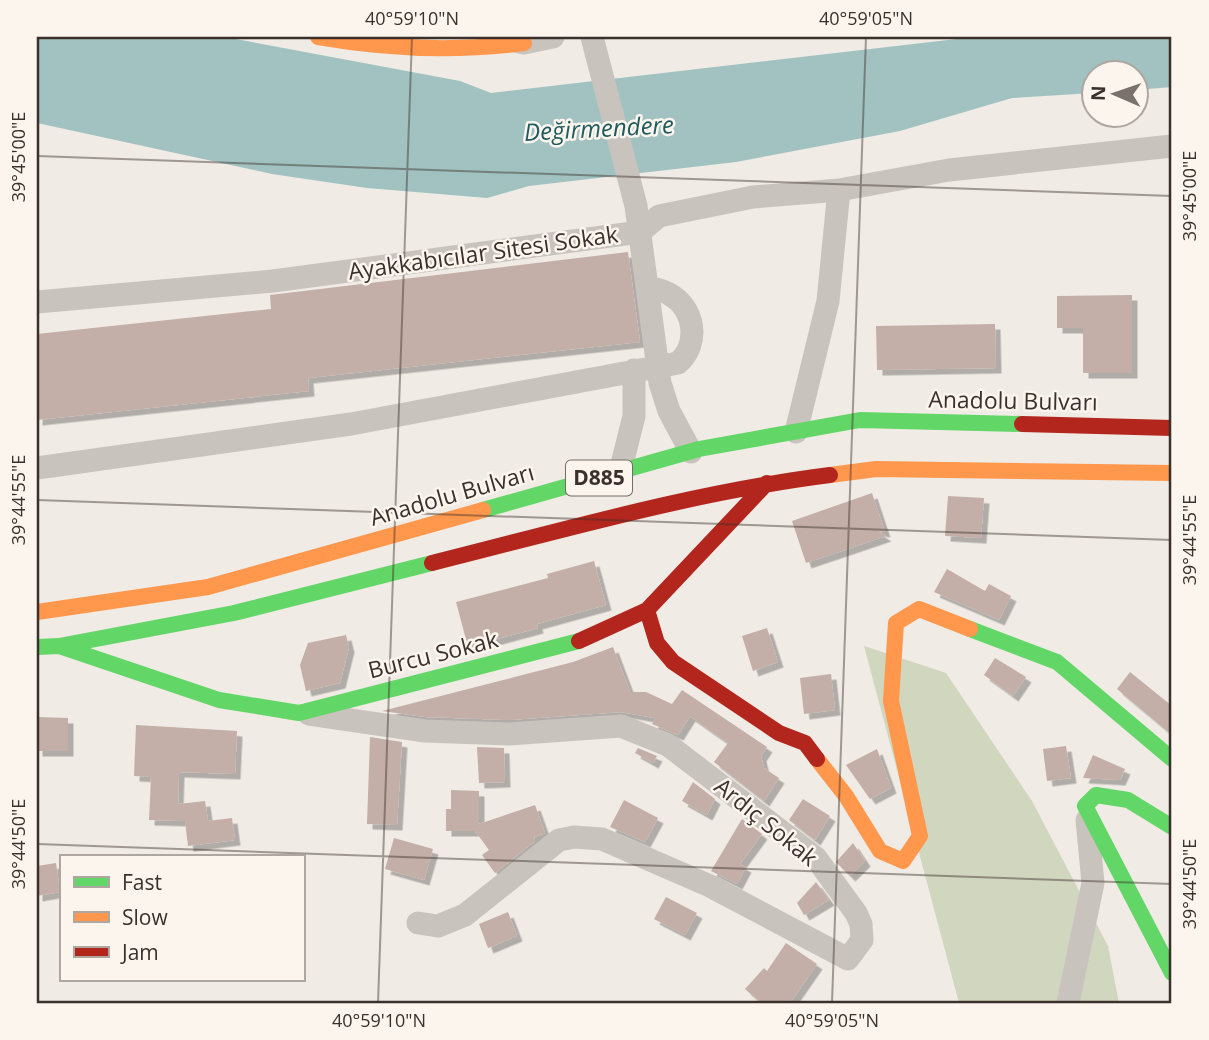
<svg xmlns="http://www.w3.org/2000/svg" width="1209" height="1040" font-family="'Open Sans',sans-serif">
<defs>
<filter id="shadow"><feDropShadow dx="5.5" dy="5.5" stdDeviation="0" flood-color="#0004"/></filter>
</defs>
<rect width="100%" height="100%" fill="#f0ebe5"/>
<path fill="#d1d6bf" d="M 864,646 L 946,673 L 1032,801 L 1108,946 L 1119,1003 L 959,1003 Z"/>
<path fill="#a1c2c1" d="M 37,37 L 225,37 L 460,81 L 491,93 L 974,37 L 1172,37 L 1172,87 L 1136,90 L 1136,74 L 1094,74 L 1093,93 L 1012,98 L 900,131 L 736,162 L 529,186 L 487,198 L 367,188 L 272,174 L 37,123 Z"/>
<path fill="#c3afa7" filter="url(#shadow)" d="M 628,252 L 640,342 L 308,378 L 309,391 L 37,420 L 37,334 L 271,309 L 270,295 Z
M 1132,295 L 1132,373 L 1083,373 L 1083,328 L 1057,328 L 1057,296 Z
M 995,324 L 996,368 L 877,370 L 876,326 Z
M 872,493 L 885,532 L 878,531 L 886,536 L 806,563 L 792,521 Z
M 948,496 L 984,498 L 981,538 L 945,536 Z
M 594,561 L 606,605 L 537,624 L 538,628 L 468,647 L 456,602 L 548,578 L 547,574 Z
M 947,569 L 985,591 L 989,584 L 1011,596 L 999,620 L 934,592 Z
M 767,628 L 778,662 L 753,671 L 742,636 Z
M 346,635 L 349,647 L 340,683 L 306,691 L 300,665 L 308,643 Z
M 613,647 L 630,692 L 646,692 L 672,704 L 682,690 L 767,747 L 761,756 L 764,768 L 779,778 L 764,801 L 714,762 L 728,743 L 690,716 L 678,735 L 652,724 L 655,718 L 621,712 L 509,720 L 426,717 L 382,711 L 573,662 Z
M 995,658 L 1026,677 L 1013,696 L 984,675 Z
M 1130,672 L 1172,706 L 1172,735 L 1117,689 Z
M 831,674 L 835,710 L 804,714 L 800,678 Z
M 37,717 L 68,718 L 68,751 L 37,751 Z
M 136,725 L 237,731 L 235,774 L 179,772 L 178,804 L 205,801 L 208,821 L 232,818 L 235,840 L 188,846 L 185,821 L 149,820 L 151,777 L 134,776 Z
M 370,737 L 402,742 L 397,825 L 367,824 Z
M 1066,746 L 1071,778 L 1047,781 L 1043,749 Z
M 477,747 L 504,748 L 505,782 L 479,783 Z
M 638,748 L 657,756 L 653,763 L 635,753 Z
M 877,749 L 891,788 L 870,799 L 846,765 Z
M 1093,755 L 1125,769 L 1120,780 L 1083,778 Z
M 693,782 L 715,799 L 707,815 L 682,801 Z
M 451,790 L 479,791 L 479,824 L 535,805 L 545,833 L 534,837 L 535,841 L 495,873 L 482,855 L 489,850 L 475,831 L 446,831 L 446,809 L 451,809 Z
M 803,799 L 830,816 L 815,840 L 789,820 Z
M 624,800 L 658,818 L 645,842 L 610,827 Z
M 742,819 L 762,834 L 740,864 L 746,867 L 737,884 L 711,871 Z
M 394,838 L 433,849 L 424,880 L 385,869 Z
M 853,843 L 865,861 L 850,876 L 836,862 Z
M 56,863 L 60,892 L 37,896 L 37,866 Z
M 816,882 L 829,900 L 804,915 L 797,903 Z
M 666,897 L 697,913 L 685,935 L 654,919 Z
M 508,912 L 517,936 L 488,948 L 479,924 Z
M 786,943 L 817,964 L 790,1003 L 761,1003 L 745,989 L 764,968 L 767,971 Z"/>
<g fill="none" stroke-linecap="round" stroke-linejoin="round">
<path stroke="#c9c3be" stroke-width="23" d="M 592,37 L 636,206 L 660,383 L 669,411 L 691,452
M 511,40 L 524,43 L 553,37
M 37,302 L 273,281 L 640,232 L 659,216 L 753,197 L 839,190 L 949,170 L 1172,146
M 796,432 L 828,301 L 839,190
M 37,468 L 351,424 L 678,363 C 700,344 695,308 669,294 C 663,290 654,289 648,287
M 620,472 L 634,416 L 634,370
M 309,714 L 425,731 L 509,734 L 621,726 L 668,745 L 816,858 L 856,913 L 861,924 L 862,940 L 848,959 L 710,886 L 602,839 L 574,837 L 559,840 L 465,915 L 438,926 L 418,923
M 1068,1003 L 1093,883 L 1087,820"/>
<path stroke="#63d668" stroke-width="16" d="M 483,510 L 699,449 L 860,420 L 1022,424
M 970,629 L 1057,662 L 1172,759
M 59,646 L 219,700 L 299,713 L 579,641
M 37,647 L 59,646 L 234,613 L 432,563
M 1172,827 L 1128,800 L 1096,795 L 1085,806 L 1172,973"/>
<path stroke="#ff974d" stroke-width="16" d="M 318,37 C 387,49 454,52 524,43
M 830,475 L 876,469 L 1172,473
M 37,612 L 208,587 L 483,510
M 817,759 L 846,796 L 880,851 L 903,861 L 920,836 L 891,701 L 896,623 L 919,609 L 970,629"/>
<path stroke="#b3261e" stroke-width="16" d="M 1022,424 L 1172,428
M 432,563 C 564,530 695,492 830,475
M 647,610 L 657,643 L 673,662 L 779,733 L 805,743 L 817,759
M 579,641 L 647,610 L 767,483"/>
</g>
<path fill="none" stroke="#3b302b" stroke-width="2" stroke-opacity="0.45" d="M 37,156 L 1172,196M 37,500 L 1172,540M 37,844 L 1172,884M 378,1003 L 412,37M 832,1003 L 866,37"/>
<g text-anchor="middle" stroke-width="5" stroke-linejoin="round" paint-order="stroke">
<rect fill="#fbf5ee" stroke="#756b66" stroke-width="2" x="566" y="460.5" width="66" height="35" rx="5"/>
<g font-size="21" font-weight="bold" fill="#3b302b">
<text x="599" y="485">D885</text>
</g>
<g font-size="23" fill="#3b302b" stroke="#fbf5ee">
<text transform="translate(483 253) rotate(-8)" y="8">Ayakkabıcılar Sitesi Sokak</text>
<text transform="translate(1013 401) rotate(1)" y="8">Anadolu Bulvarı</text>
<text transform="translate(452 495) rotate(-16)" y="8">Anadolu Bulvarı</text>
<text transform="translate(433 655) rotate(-14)" y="8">Burcu Sokak</text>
<text transform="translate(766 822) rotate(39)" y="8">Ardıç Sokak</text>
</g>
<g font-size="24" font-style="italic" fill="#1f5a5e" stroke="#fbf5ee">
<text transform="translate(599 129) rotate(-3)" y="8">Değirmendere</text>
</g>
</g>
<rect width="1209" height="1040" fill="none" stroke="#fbf5ee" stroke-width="77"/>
<rect x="60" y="855" width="245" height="126" fill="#fbf5ee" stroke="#aea6a0" stroke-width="2"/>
<rect x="74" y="877" width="35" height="10" fill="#63d668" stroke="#aea6a0" stroke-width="2"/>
<text x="122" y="890" font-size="21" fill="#3b302b">Fast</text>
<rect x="74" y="912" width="35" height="10" fill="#ff974d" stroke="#aea6a0" stroke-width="2"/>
<text x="122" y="925" font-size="21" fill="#3b302b">Slow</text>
<rect x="74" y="947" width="35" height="10" fill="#b3261e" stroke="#aea6a0" stroke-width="2"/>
<text x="122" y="960" font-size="21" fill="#3b302b">Jam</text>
<g transform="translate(1115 94) rotate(272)"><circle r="33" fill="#fbf5ee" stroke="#aea6a0" stroke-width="2"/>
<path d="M0-5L12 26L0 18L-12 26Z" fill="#7a716c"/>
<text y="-10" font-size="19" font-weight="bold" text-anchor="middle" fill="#3b302b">N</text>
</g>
<rect x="38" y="38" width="1132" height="964" fill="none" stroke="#3b302b" stroke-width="2.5"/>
<g font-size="18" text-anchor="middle" fill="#3b302b">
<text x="412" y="25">40°59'10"N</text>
<text x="866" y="25">40°59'05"N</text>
<text transform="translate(19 157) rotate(-90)" y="6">39°45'00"E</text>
<text transform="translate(1190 196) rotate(-90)" y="6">39°45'00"E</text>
<text transform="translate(19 500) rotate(-90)" y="6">39°44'55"E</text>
<text transform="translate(1190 540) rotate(-90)" y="6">39°44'55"E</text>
<text transform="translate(19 844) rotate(-90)" y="6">39°44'50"E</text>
<text transform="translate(1190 884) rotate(-90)" y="6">39°44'50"E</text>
<text x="379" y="1027">40°59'10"N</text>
<text x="832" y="1027">40°59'05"N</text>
</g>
</svg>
